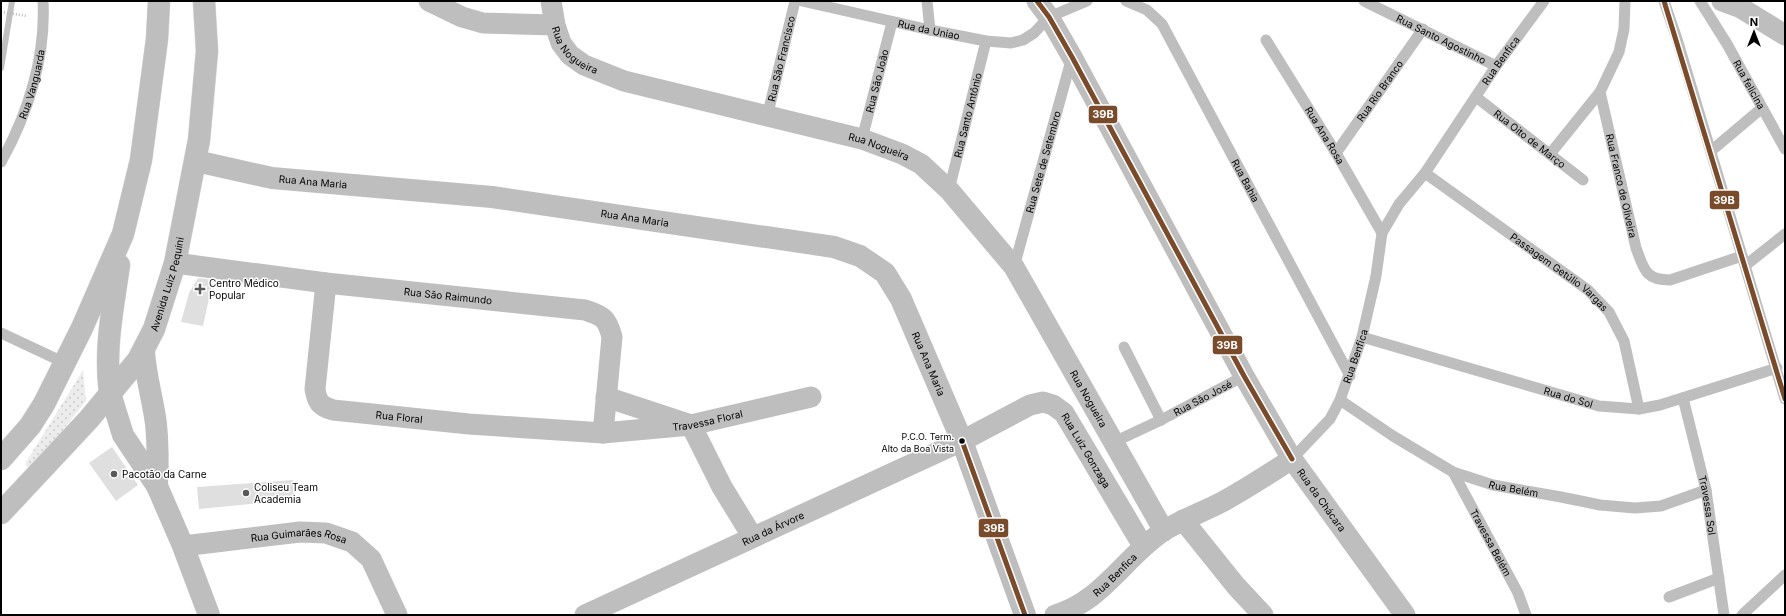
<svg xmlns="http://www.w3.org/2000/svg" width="1786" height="616" font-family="Inter,sans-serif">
<defs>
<pattern id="grass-dots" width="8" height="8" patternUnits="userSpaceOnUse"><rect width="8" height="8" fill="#ececec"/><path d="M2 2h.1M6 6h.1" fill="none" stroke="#c9c9c9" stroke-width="1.8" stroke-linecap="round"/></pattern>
</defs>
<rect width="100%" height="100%" fill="#fff"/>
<path fill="url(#grass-dots)" d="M 83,370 L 86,401 L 31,470 L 25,464 Z"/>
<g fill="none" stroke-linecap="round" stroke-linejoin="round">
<path stroke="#bfbfbf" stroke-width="6" d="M 1,68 L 12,1"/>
</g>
<path fill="#dfdfdf" d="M 198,278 L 213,280 L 203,326 L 181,322 L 189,293 Z
M 112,447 L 138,485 L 116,501 L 89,463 Z
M 293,480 L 294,500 L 199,509 L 197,487 Z"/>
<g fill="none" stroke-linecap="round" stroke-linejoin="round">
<defs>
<g id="primary">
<path d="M 110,393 C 104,349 113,308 119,265"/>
<path d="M 1,459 L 30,426 L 44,404 L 82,328 L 123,234 L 141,160 L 157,39 L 159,1"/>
<path id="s29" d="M 1,513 L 89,419 L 138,360 L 154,329 L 175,263 L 199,140 L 207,51 L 204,1"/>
</g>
</defs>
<use href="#primary" stroke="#dbdbdb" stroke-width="23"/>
<path stroke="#b9b9b9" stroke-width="2.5" stroke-dasharray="1 2" stroke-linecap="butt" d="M 1,12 L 27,16"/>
<g stroke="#bebebe" stroke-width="11">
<path id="s1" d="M 802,1 L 930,30 L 986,41 L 1011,43 L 1023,40 L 1034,33 L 1049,17 L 1087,1"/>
<path d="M 927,1 L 930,30"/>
<path id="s2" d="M 1126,1 L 1147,10 L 1162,24 L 1350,376"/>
<path id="s3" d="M 1364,1 L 1496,66"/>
<path id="s4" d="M 1625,1 L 1624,29 L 1619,52 L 1600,92 L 1636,248 C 1644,269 1645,280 1670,280 L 1742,256"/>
<path d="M 1664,1 L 1677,39 L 1785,399"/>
<path id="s5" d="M 1700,1 L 1727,44 L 1785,149"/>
<path id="s6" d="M 1266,40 L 1336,153 L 1382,233"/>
<path id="s7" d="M 1476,97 L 1583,180"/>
<path id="s8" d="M 767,117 L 795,1"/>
<path id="s9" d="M 862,139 L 892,22"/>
<path d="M 1711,151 L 1762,108"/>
<path id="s10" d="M 1336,153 L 1423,29"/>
<path d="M 1550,154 L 1600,92"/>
<path id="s11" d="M 1,162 C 28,114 46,57 43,1"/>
<path id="s12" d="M 1425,173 L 1588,290 L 1609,312 L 1624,341 L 1639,409"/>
<path id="s13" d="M 949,190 L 986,41"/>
<path d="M 1746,265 L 1785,234"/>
<path id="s14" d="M 1014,267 L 1072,57"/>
<path d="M 1,333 L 65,363"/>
<path id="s15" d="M 1362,337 L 1599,406 L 1639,409 L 1660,405 L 1777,368"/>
<path d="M 1124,347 L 1161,420"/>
<path id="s16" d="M 1683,398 L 1706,490 L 1724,615"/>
<path id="s17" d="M 1340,400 L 1393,436 L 1453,472 L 1493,485 L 1561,497 L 1600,505 L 1635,508 L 1661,506 L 1706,490"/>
<path id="s18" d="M 1114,442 L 1161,420 L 1244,376"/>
<path id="s19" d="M 1292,459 L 1330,419 L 1340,400 L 1362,337 L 1376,276 L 1382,233 L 1399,204 L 1425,173 L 1496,66 L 1544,1"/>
<path id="s20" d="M 1453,472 L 1518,593 L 1526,615"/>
<path d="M 1669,597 L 1719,578"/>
<path d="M 1742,615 L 1785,575"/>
</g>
<g stroke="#bebebe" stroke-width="21">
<path d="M 429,1 L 462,17 L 483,23 L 555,25"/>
<path id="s21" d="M 551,1 L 555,25 L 561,43 L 570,55 L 584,65 L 624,81 L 862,139 L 902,154 L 921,164 L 949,190 L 1014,267 L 1164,531"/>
<path id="s22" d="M 1037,1 L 1049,17 L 1072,57 L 1244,376 L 1292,459 L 1405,615"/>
<path d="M 1722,1 L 1741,8 L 1785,35"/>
<path id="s23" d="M 175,263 L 326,283 L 585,310 C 603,316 607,318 612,337 L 603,433"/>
<path id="s24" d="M 326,283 L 315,389 C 317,402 320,406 333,410 L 469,424 L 603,433 L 691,425 L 811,397"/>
<path d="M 606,397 L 691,425 L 722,487 L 752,536"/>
<path d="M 1183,520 L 1236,586 L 1263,615"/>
<path id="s25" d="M 183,546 L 300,532 L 326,533 L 352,542 L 371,559 L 397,615"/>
<path id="s26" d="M 585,615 L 962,441 L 1030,405 L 1043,402 L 1053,405 L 1064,413 L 1143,546"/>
<path id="s27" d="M 1055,615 C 1102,602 1126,555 1165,530 C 1183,519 1203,512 1222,502 C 1246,489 1269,474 1292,459"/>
</g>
<g stroke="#bebebe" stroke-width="22">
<path id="s28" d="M 196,161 L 272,178 L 492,197 L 834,247 L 860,256 L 885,273 L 901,299 L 962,441 L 1025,615"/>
<path d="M 144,350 C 145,375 153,399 156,424 C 158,444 158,465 157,486"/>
<path d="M 110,393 L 123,435 L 157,486 L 183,546 L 209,615"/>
</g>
<use href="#primary" stroke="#bebebe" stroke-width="22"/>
<defs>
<path id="bus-1" d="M 1037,1 L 1049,17 L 1072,57 L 1244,376 L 1292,459
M 1664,1 L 1785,399
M 962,441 L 1025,615"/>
</defs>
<use href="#bus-1" stroke="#fff" stroke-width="8"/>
<use href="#bus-1" stroke="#7a4b2a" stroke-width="5"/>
</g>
<g fill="#595959" stroke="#fff" stroke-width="1.5">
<path d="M198 283h4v4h4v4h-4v4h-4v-4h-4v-4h4z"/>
<circle cx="114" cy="474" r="4"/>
<circle cx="246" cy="493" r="4"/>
</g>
<circle fill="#000" stroke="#fff" stroke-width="1.5" cx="962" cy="441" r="3.5"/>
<g text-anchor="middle" stroke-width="3" stroke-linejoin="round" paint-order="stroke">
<g font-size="9" fill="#000" stroke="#fff" text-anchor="end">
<text x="954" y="440">P.C.O. Term.<tspan x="954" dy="12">Alto da Boa Vista</tspan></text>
</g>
<g font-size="10" fill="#000" stroke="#fff">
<text dy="4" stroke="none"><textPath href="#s1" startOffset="130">Rua da Uniao</textPath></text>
<text dy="4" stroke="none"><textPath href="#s3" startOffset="86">Rua Santo Agostinho</textPath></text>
<text dy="4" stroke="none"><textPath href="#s21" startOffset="58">Rua Nogueira</textPath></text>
<text dy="4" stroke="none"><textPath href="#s8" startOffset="60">Rua São Francisco</textPath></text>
<text dy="4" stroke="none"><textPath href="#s19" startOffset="459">Rua Benfica</textPath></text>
<text dy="4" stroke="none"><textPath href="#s9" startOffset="60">Rua São João</textPath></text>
<text dy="4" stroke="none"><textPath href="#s11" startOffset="84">Rua Vanguarda</textPath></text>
<text dy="4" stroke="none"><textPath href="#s5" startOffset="97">Rua felicina</textPath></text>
<text dy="4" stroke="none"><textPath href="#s10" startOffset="76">Rua Rio Branco</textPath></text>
<text dy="4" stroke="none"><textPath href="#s13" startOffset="77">Rua Santo Antônio</textPath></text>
<text dy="4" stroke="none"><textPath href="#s6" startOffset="112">Rua Ana Rosa</textPath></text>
<text dy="4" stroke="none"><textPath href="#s7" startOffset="68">Rua Oito de Março</textPath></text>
<text dy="4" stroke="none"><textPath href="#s21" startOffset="382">Rua Nogueira</textPath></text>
<text dy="4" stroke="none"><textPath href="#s14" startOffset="109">Rua Sete de Setembro</textPath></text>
<text dy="4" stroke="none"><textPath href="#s28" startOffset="119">Rua Ana Maria</textPath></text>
<text dy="4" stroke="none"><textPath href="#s2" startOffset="221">Rua Bahia</textPath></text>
<text dy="4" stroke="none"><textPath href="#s4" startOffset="192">Rua Franco de Oliveira</textPath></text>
<text dy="4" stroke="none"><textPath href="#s28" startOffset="443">Rua Ana Maria</textPath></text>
<text dy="4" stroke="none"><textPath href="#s12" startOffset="167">Passagem Getúlio Vargas</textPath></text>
<text dy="4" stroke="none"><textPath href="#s29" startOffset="287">Avenida Luiz Pequini</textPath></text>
<text dy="4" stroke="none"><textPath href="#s23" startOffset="275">Rua São Raimundo</textPath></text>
<text dy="4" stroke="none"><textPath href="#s19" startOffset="123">Rua Benfica</textPath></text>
<text dy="4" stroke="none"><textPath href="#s28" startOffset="803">Rua Ana Maria</textPath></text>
<text dy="4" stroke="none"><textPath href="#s15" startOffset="215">Rua do Sol</textPath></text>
<text dy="4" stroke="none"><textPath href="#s18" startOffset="99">Rua São José</textPath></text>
<text dy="4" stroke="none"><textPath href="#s21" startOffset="718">Rua Nogueira</textPath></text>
<text dy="4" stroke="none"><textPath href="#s24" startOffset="203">Rua Floral</textPath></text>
<text dy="4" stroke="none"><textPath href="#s24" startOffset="513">Travessa Floral</textPath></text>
<text dy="4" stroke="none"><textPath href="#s26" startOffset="573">Rua Luiz Gonzaga</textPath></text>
<text dy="4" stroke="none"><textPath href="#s17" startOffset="197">Rua Belém</textPath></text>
<text dy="4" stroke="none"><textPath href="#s22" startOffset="575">Rua da Chácara</textPath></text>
<text dy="4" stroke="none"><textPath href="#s16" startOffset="110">Travessa Sol</textPath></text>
<text dy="4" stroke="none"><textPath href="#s26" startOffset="207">Rua da Árvore</textPath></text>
<text dy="4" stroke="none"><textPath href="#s25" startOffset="117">Rua Guimarães Rosa</textPath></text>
<text dy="4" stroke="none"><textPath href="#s20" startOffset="80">Travessa Belém</textPath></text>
<text dy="4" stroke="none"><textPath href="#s27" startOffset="73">Rua Benfica</textPath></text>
</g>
<g font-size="10" fill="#000" stroke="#fff" text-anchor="start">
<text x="209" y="287">Centro Médico<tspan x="209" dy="12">Popular</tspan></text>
<text x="122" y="478">Pacotão da Carne</text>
<text x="254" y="491">Coliseu Team<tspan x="254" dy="12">Academia</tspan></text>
</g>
</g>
<g stroke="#fff" stroke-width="1.5">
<rect x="1088" y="105" width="30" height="19" rx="4" fill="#7a4b2a"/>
<rect x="1709" y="190" width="31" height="20" rx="4" fill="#7a4b2a"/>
<rect x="1212" y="335" width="31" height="20" rx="4" fill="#7a4b2a"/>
<rect x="978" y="518" width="31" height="20" rx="4" fill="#7a4b2a"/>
</g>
<g font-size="11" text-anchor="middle" font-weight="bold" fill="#fff">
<text x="1103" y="118">39B</text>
<text x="1724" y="204">39B</text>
<text x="1227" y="349">39B</text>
<text x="994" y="532">39B</text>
</g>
<rect width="1786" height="616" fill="none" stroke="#000000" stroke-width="4"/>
<g transform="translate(1754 32)" stroke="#ffffff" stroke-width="3" paint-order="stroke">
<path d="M0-3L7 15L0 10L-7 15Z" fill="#000000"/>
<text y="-6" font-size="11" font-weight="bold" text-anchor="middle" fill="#000000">N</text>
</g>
</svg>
